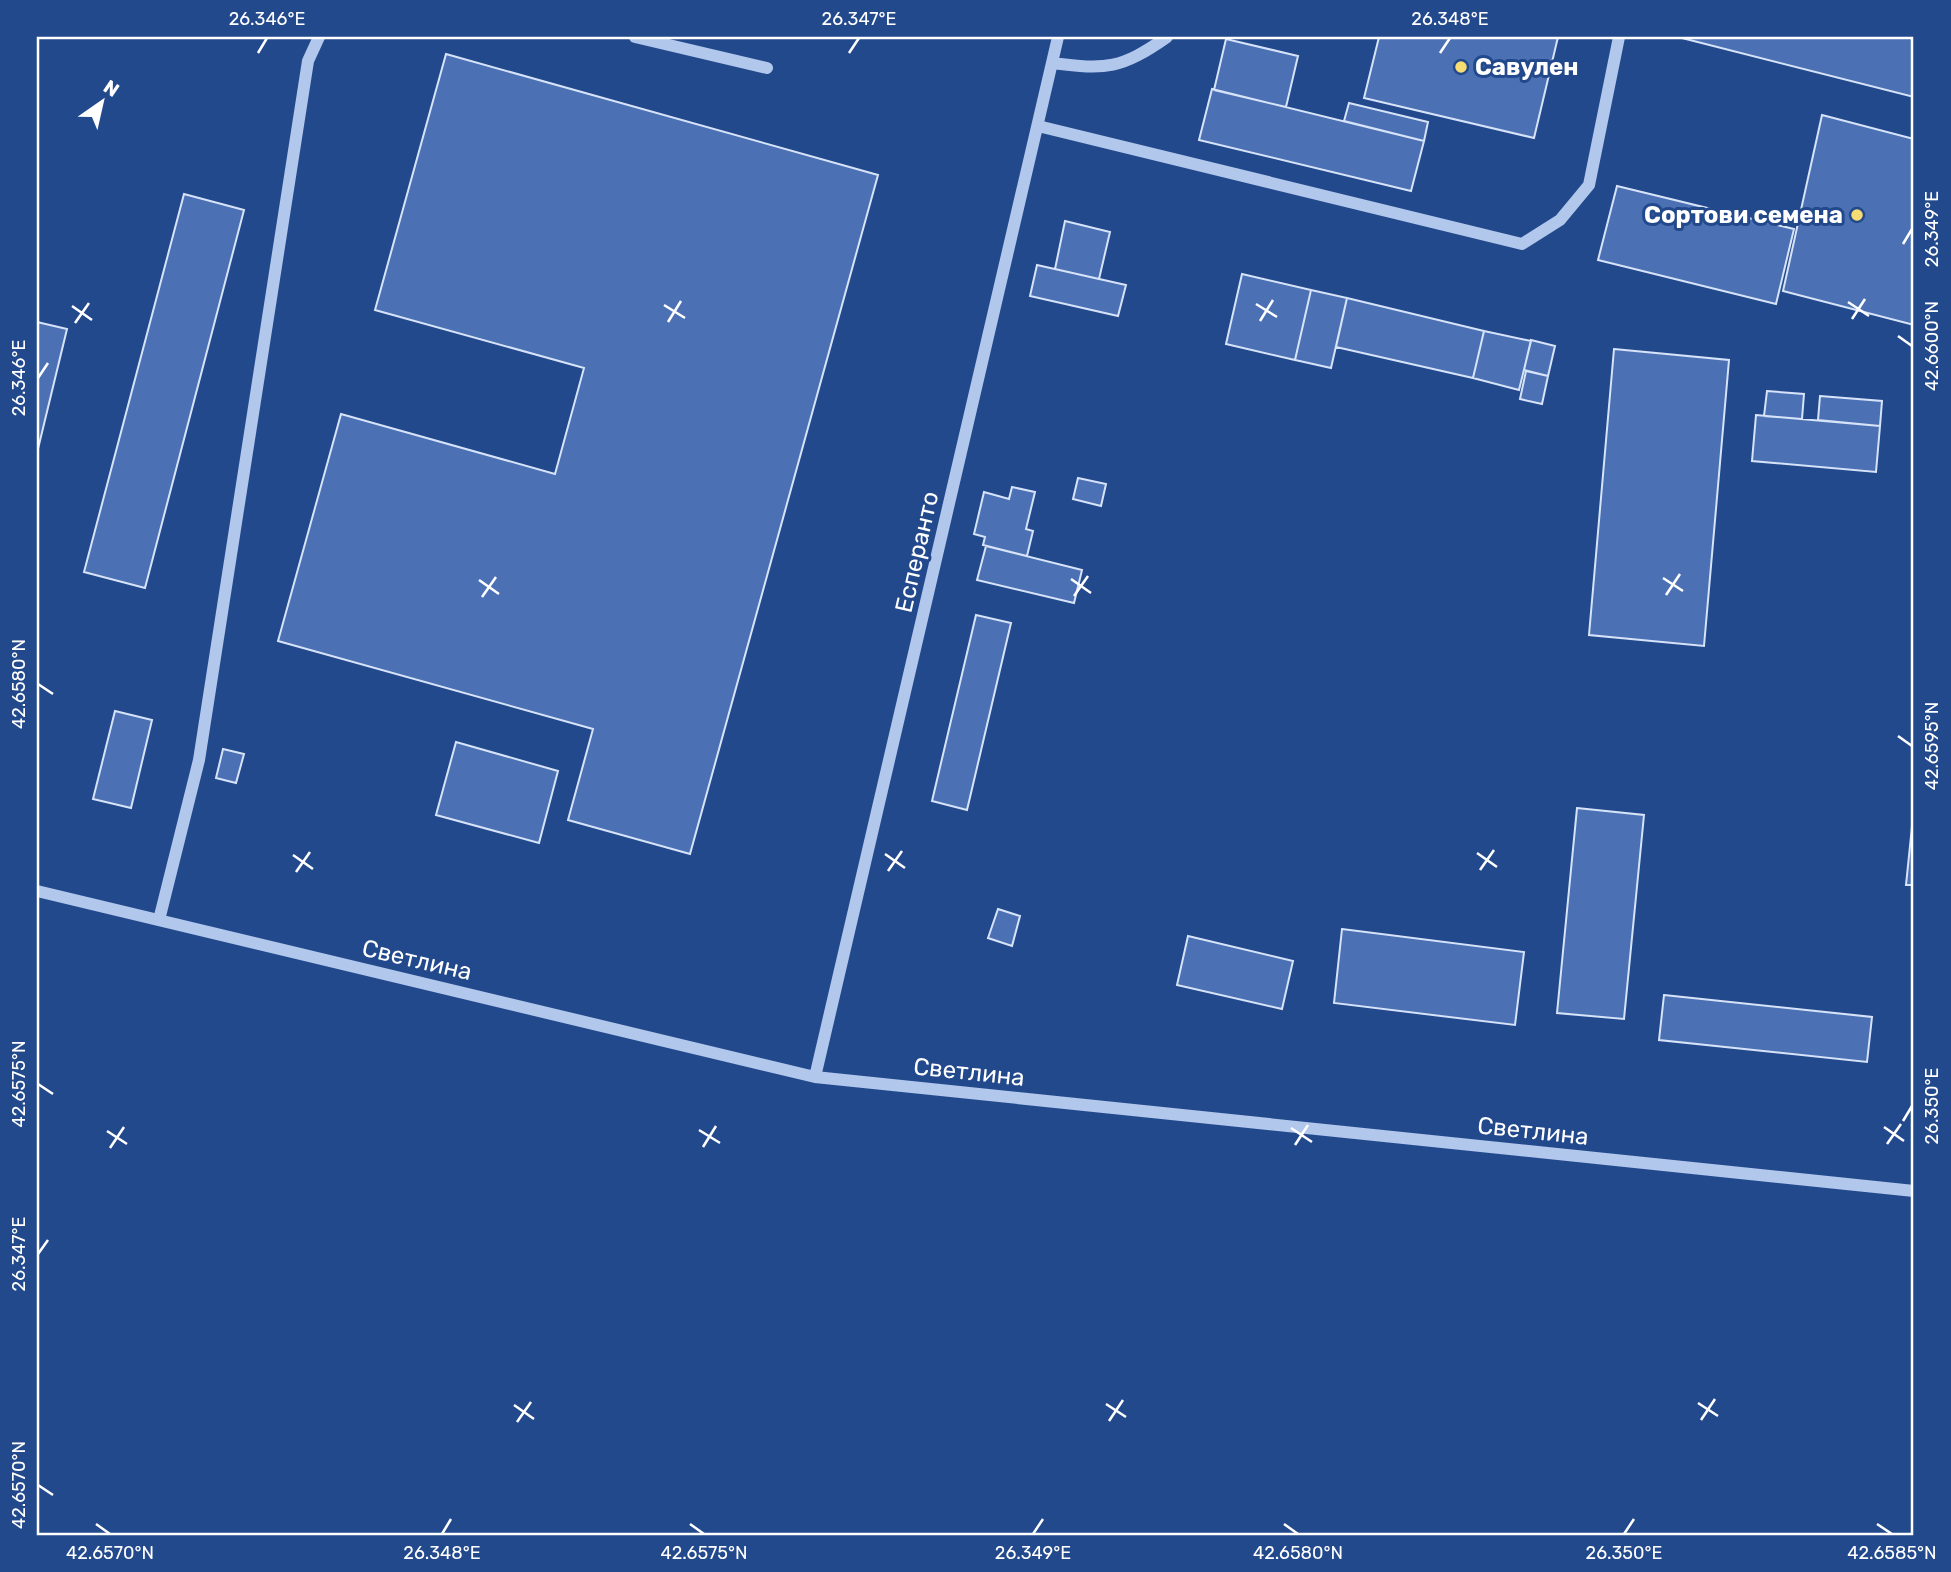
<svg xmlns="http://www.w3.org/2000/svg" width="1951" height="1572" font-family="Rubik,sans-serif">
<rect width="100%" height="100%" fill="#23498d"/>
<path fill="#4b71b4" stroke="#d6e3f8" stroke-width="2" d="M 1379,37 L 1558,37 L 1534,138 L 1364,98 Z
M 1678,37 L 1914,37 L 1914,97 Z
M 1226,39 L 1298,56 L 1286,107 L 1214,90 Z
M 446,54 L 878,175 L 690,854 L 568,820 L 593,729 L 278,641 L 341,414 L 555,474 L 584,368 L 375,310 Z
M 1212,89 L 1424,141 L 1411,191 L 1199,140 Z
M 1349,103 L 1428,122 L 1424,141 L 1344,121 Z
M 1822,115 L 1914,139 L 1914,325 L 1783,291 Z
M 1617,186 L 1794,229 L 1776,304 L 1598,260 Z
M 184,194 L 244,210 L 145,588 L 84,572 Z
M 1065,221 L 1110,232 L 1099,279 L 1055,269 Z
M 1037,265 L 1126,285 L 1118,316 L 1030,296 Z
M 1242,274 L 1311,290 L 1295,360 L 1226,344 Z
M 1311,290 L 1347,298 L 1331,368 L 1295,360 Z
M 1347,298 L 1484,331 L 1473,378 L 1336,347 Z
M 37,322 L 67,329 L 37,453 Z
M 1484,331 L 1531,341 L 1519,390 L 1473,378 Z
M 1531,340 L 1555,346 L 1548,376 L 1524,370 Z
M 1614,349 L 1729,360 L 1704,646 L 1589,635 Z
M 1526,371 L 1548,376 L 1542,404 L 1520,399 Z
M 1767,391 L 1804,394 L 1802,419 L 1764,416 Z
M 1820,396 L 1882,401 L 1880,426 L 1818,420 Z
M 1756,415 L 1880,426 L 1876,472 L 1752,461 Z
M 1078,478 L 1106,484 L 1101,506 L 1073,499 Z
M 1012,487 L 1035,492 L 1026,529 L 1033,531 L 1027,556 L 983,545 L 985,537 L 974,534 L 984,492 L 1009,499 Z
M 986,546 L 1082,570 L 1074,603 L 977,580 Z
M 976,615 L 1011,623 L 967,810 L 932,801 Z
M 115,711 L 152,720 L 131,808 L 93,799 Z
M 456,742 L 558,771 L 539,843 L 436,815 Z
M 223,749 L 244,754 L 236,783 L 216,778 Z
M 1914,807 L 1914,885 L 1906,885 Z
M 1577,808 L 1644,815 L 1624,1019 L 1557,1013 Z
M 998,909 L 1020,916 L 1012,946 L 988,938 Z
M 1342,929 L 1524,952 L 1515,1025 L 1334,1003 Z
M 1188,936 L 1293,961 L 1282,1009 L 1177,985 Z
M 1664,995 L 1872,1017 L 1867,1062 L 1659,1040 Z"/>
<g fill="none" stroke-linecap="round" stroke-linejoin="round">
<path stroke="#b1c7eb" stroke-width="12" d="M 635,37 L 767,68
M 1052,63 C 1107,70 1121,69 1167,37
M 1038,126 L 1522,244 L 1560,220 L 1589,185 L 1619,37
M 37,891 L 815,1077 L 1914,1191
M 159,920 L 199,760 L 308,61 L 319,37
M 815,1077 L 1058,37"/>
</g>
<path fill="none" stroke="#fff" stroke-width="2.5" d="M 258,53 L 267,38M 849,53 L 859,38M 1440,53 L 1450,38M 1903,244 L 1912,229M 1848,302 L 1869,316M 1256,304 L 1277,317M 664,305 L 685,318M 72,306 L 92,320M 1852,319 L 1865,299M 1260,321 L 1273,300M 668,322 L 681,301M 75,323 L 89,303M 1898,336 L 1912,346M 38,378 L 48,363M 1663,578 L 1683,591M 1071,579 L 1091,593M 479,580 L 499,594M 1666,595 L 1680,574M 1074,596 L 1088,576M 482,597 L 496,577M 38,684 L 53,694M 1898,736 L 1912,746M 1477,853 L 1497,867M 885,854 L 905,868M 293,855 L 313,869M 1480,870 L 1494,850M 888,871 L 902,851M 296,872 L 310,852M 38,1084 L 53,1094M 1903,1121 L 1912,1106M 1884,1127 L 1904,1141M 1291,1128 L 1312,1142M 699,1130 L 720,1143M 107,1131 L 127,1144M 1887,1144 L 1901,1124M 1295,1145 L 1308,1125M 703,1147 L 716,1126M 110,1148 L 124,1127M 38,1254 L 48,1240M 1698,1403 L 1718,1416M 1106,1404 L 1126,1417M 514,1405 L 534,1419M 1701,1420 L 1715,1399M 1109,1421 L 1123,1400M 517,1422 L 531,1402M 38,1485 L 53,1495M 96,1524 L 110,1534M 690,1524 L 704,1534M 1284,1524 L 1298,1534M 1877,1524 L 1892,1534M 442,1534 L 451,1519M 1033,1534 L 1043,1519M 1624,1534 L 1634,1519"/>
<g fill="#f7dc74" stroke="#23498d" stroke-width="2.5">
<circle cx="1461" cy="67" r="7"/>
<circle cx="1857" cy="215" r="7"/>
</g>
<g text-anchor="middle" stroke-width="6" stroke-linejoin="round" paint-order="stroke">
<g font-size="24" font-weight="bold" fill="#fff" stroke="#23498d" text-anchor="start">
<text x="1475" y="75">Савулен</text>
<text x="1843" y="223" text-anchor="end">Сортови семена</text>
</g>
<g font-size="24" fill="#fff" stroke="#23498d">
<text transform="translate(917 552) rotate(-77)" y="8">Есперанто</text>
<text transform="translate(417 960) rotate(13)" y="8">Светлина</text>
<text transform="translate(969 1072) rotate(6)" y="8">Светлина</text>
<text transform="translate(1533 1131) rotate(6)" y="8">Светлина</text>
</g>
</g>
<rect width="1951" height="1572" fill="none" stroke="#23498d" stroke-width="77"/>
<g transform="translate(102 102) rotate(34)" stroke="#23498d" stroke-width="5" paint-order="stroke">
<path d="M0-5L12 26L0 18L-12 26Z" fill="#ffffff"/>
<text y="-10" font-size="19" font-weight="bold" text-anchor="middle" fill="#ffffff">N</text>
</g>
<rect x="38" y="38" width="1874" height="1496" fill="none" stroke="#fff" stroke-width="2.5"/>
<g font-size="18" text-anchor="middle" fill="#fff">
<text x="267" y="25">26.346°E</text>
<text x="859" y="25">26.347°E</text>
<text x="1450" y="25">26.348°E</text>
<text transform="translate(1932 229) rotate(-90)" y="6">26.349°E</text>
<text transform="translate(1932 346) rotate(-90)" y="6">42.6600°N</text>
<text transform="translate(19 378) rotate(-90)" y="6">26.346°E</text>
<text transform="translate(19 684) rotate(-90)" y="6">42.6580°N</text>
<text transform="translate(1932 746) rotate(-90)" y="6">42.6595°N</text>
<text transform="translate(19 1084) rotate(-90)" y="6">42.6575°N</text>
<text transform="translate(1932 1106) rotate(-90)" y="6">26.350°E</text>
<text transform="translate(19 1254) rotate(-90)" y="6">26.347°E</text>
<text transform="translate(19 1485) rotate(-90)" y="6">42.6570°N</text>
<text x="110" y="1559">42.6570°N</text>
<text x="442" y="1559">26.348°E</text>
<text x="704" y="1559">42.6575°N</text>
<text x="1033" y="1559">26.349°E</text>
<text x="1298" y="1559">42.6580°N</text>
<text x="1624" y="1559">26.350°E</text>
<text x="1892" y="1559">42.6585°N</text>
</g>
</svg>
